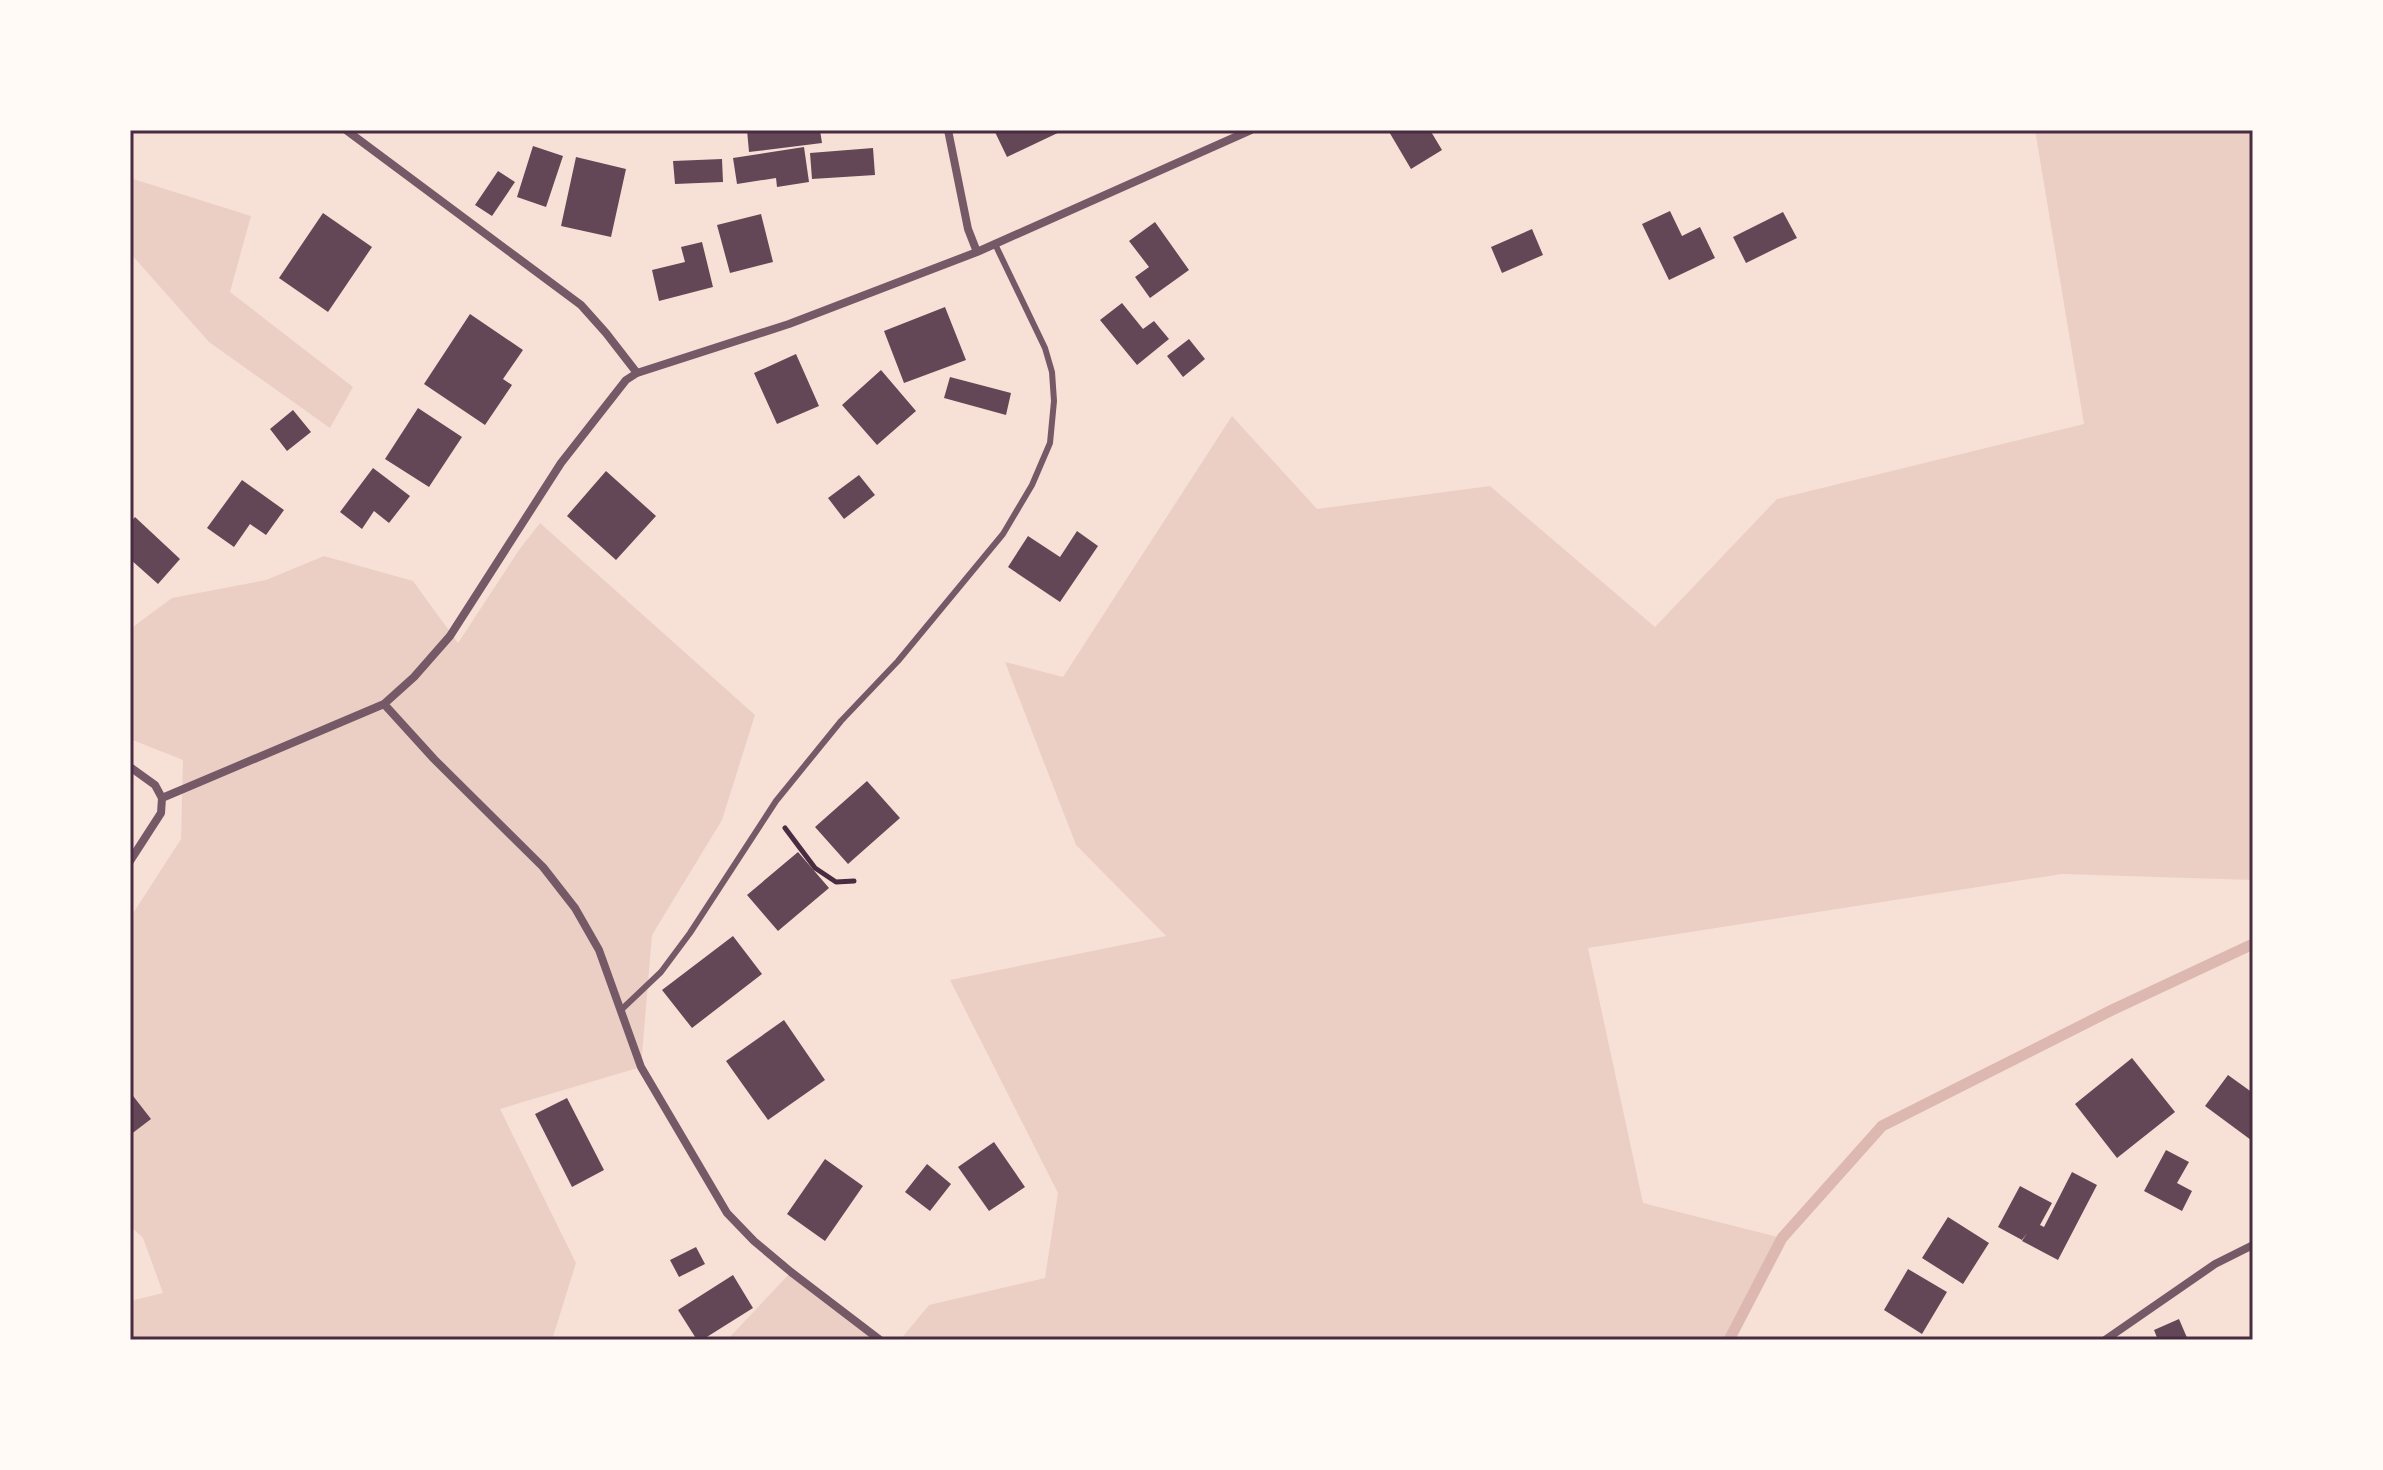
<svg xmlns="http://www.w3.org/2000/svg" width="2383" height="1470" font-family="Ubuntu,sans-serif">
<rect width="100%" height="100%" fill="#f7e1d7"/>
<path fill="#ebcfc5" d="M 2035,130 L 2253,130 L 2253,880 L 2062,874 L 1588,948 L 1643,1203 L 1782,1238 L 1729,1340 L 900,1340 L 929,1305 L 1045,1278 L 1058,1193 L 950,980 L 1166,936 L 1076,845 L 1005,662 L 1063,677 L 1232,416 L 1317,509 L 1490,486 L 1655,627 L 1777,499 L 2084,424 Z
M 130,178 L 251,216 L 230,292 L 353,387 L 330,428 L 209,342 L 130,253 Z
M 540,523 L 755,715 L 722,820 L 652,935 L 641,1067 L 500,1109 L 576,1263 L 552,1340 L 130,1340 L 130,1301 L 163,1293 L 143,1238 L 130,1226 L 130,918 L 181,839 L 183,760 L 130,739 L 130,629 L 172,598 L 266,580 L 324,556 L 413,581 L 458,643 L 519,550 Z
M 791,1272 L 879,1340 L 727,1340 Z"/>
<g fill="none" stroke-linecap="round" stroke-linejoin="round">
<path stroke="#dcb8b0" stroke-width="11" d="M 1729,1340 L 1782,1238 L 1882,1126 L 2112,1010 L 2253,944"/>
</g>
<path fill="#644757" d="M 747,130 L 820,130 L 822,143 L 749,152 Z
M 994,130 L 1064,130 L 1007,157 Z
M 1388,130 L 1430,130 L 1442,150 L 1411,169 Z
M 533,146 L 563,156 L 546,207 L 517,197 Z
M 804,147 L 809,182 L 777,187 L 776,178 L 737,184 L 733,158 Z
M 873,148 L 875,175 L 812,179 L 810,153 Z
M 576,157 L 626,169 L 611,237 L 561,226 Z
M 722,159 L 723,182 L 675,184 L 673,161 Z
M 498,171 L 515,182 L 492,216 L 475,205 Z
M 1670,211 L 1682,236 L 1700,227 L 1715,258 L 1669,280 L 1642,224 Z
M 1783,212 L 1797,238 L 1746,263 L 1733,237 Z
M 323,213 L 372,247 L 328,312 L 279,278 Z
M 761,214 L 773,262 L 730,273 L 717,225 Z
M 1155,222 L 1189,270 L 1150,298 L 1135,277 L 1149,267 L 1129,241 Z
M 1532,229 L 1543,255 L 1502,273 L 1491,247 Z
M 702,242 L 713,287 L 659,301 L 652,270 L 685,262 L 681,247 Z
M 1122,303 L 1143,329 L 1154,321 L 1169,339 L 1137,365 L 1100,320 Z
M 945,307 L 966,360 L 904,383 L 884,331 Z
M 470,314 L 523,350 L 503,379 L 512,385 L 485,425 L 424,384 Z
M 1189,339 L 1205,359 L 1183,377 L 1167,356 Z
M 796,354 L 819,406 L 777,424 L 754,373 Z
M 881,370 L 916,411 L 877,445 L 842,405 Z
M 950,377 L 1011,393 L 1006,415 L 944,398 Z
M 418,408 L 462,437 L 429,487 L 385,459 Z
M 293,410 L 311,432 L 287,451 L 270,429 Z
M 373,468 L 410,496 L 389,523 L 374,511 L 362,529 L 340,512 Z
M 606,471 L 656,516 L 616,560 L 567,516 Z
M 859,475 L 875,495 L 844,519 L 828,498 Z
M 242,480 L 284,510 L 266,535 L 250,524 L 234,547 L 207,528 Z
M 135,517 L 180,559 L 158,584 L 130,559 L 130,523 Z
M 1077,531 L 1098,546 L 1060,602 L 1008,567 L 1028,536 L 1060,557 Z
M 867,781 L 900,818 L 848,864 L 815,827 Z
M 798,852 L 829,888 L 778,931 L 747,895 Z
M 733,936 L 762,974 L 692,1028 L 662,990 Z
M 784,1020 L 825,1080 L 768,1120 L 726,1061 Z
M 2132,1058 L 2175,1112 L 2117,1158 L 2075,1104 Z
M 2228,1075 L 2253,1093 L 2251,1140 L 2205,1106 Z
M 130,1092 L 151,1119 L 130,1135 Z
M 567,1098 L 604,1170 L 572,1187 L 535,1114 Z
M 994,1142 L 1025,1187 L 989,1211 L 958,1167 Z
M 2166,1150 L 2189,1162 L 2177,1183 L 2192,1191 L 2182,1211 L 2144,1191 Z
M 825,1159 L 863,1186 L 825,1241 L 787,1214 Z
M 927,1164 L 951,1184 L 930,1211 L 905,1192 Z
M 2072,1172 L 2097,1185 L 2058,1260 L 2022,1241 L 2027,1233 L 2022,1240 L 1998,1227 L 2020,1186 L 2052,1203 L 2040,1225 L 2044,1227 Z
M 1948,1217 L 1989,1243 L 1963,1284 L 1922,1258 Z
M 696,1247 L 705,1264 L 679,1277 L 670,1260 Z
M 1908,1269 L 1947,1292 L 1922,1334 L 1884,1310 Z
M 733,1275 L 753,1308 L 702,1340 L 697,1340 L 678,1310 Z
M 2179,1319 L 2188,1340 L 2158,1340 L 2154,1330 Z"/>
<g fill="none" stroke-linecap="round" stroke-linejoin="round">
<path stroke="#4a2c40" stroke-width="5" d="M 785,828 L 815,868 L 836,882 L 854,881"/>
<path stroke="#755966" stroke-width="6" d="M 621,1010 L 661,972 L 690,933 L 776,801 L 841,721 L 898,661 L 1003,534 L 1032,485 L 1050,443 L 1054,401 L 1052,372 L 1045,348 L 995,244"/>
<path stroke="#755966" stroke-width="8" d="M 346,130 L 581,305 L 606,333 L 637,373
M 948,130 L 968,229 L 977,252
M 384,704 L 434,759 L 543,867 L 575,908 L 599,950 L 641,1067 L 727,1213 L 754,1241 L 791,1272 L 880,1340
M 130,767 L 155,785 L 162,798
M 130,861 L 161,813 L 162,798 L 384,704 L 414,677 L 450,636 L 561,463 L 626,380 L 637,373 L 789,324 L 977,252 L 1251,130
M 2105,1340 L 2215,1264 L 2253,1245"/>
</g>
<rect width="2383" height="1470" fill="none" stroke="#fffaf5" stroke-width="264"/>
<rect x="132" y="132" width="2119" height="1206" fill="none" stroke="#4a2c40" stroke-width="3"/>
</svg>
